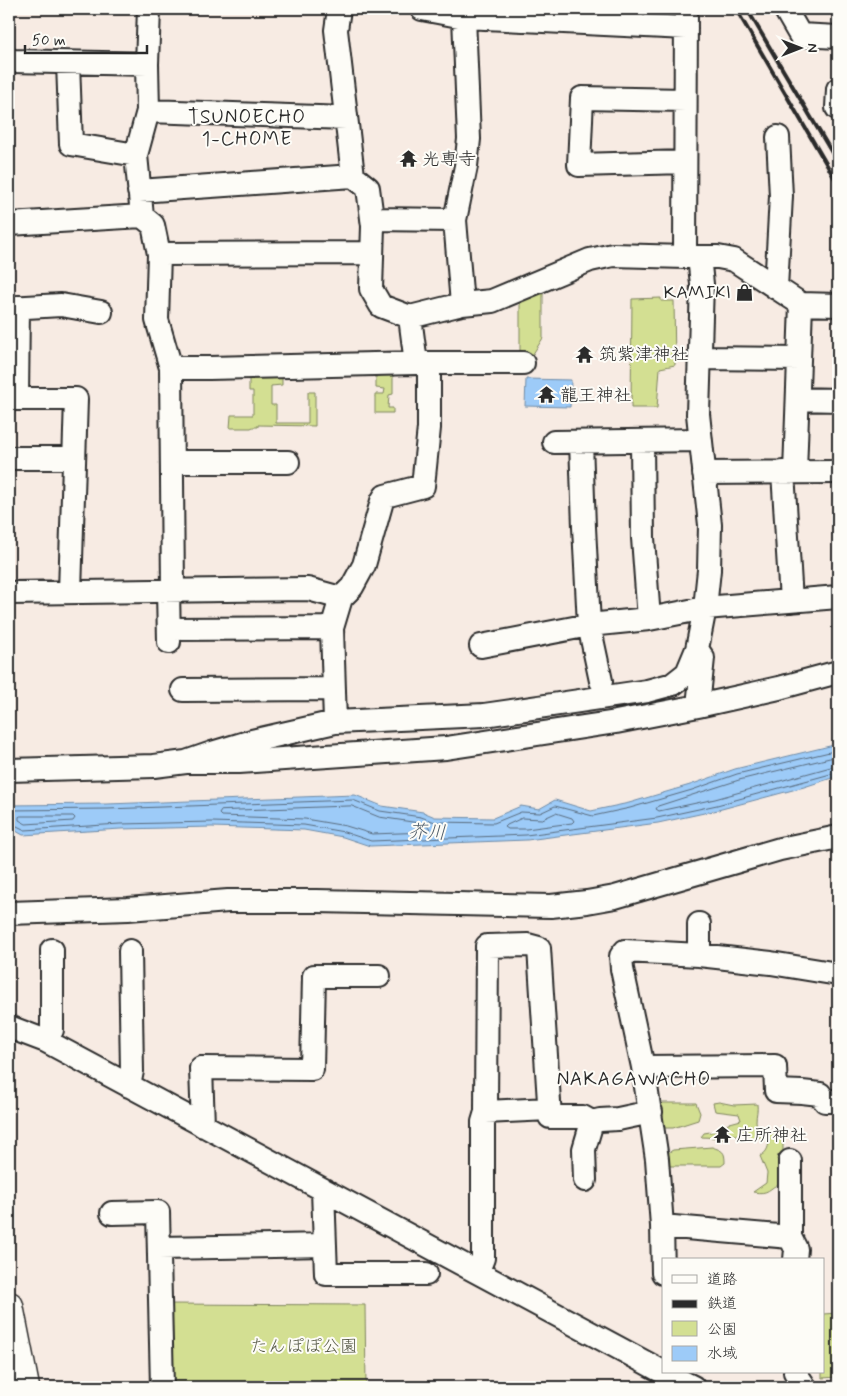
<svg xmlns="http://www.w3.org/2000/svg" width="847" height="1396" font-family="Mynerve,'Klee One',sans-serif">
<rect width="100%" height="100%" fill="#f7ebe3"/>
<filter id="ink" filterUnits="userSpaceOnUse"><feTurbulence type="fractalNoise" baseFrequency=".02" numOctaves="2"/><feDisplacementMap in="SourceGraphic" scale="10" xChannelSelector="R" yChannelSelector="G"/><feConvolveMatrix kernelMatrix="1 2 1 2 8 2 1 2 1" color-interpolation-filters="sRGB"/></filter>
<g filter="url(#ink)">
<path fill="#d3df92" stroke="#7f855e" d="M 543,286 L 543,338 L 531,357 L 520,357 L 520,296 Z
M 661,298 L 661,301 L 674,301 L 675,365 L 660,368 L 657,408 L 631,408 L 632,299 Z
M 374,370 L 393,370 L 393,394 L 389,395 L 388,408 L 393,408 L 393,413 L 375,413 L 375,394 L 384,394 L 385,389 L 376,388 L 376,377 L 374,377 Z
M 282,372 L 282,385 L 271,386 L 271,405 L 276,405 L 276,423 L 308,423 L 308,392 L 315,392 L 315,426 L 258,425 L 258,427 L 253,427 L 251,428 L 230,428 L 231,415 L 253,415 L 253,391 L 249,391 L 249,373 Z
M 719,1102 L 734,1105 L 757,1104 C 758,1110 756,1115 756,1121 C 757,1134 771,1133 780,1131 L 783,1133 L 783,1155 L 778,1155 L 777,1160 L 781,1162 L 781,1183 C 768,1188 770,1195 753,1192 L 766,1183 L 767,1173 L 760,1156 C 768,1152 768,1147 770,1138 L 765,1137 L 749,1138 L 743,1135 L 727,1135 L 724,1138 L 701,1137 L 704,1133 L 716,1131 L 730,1123 L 741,1120 L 739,1114 L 715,1111 L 713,1103 Z
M 657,1103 L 696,1103 L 700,1113 L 698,1120 L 673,1128 L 659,1128 Z
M 712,1147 C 723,1151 725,1151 725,1163 L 721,1166 L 667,1166 L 666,1154 L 673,1150 Z
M 165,1304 L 365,1305 L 366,1387 L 298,1387 L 282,1385 L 174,1387 L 168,1380 Z
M 838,1313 L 838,1377 L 822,1378 L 822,1372 L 823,1372 L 823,1314 Z"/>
<path fill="#9dcbf8" stroke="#6f8ba6" d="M 526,379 L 571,380 L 570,407 L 525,406 Z
M 838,744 L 838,776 L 804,787 L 718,810 L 658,823 L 527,840 L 370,846 L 343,837 L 304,830 L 212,827 L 121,829 L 23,835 L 16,831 L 9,832 L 9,805 L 107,804 L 355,795 L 382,806 L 423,812 L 435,817 L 493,818 L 521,806 L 539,809 L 555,800 L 591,811 L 629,803 L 690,785 L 735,769 Z"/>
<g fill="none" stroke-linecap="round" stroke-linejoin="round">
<path stroke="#596b7d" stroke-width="1" d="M 838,756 L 739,780 L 658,806 L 656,809 L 659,811 L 715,799 L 838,765
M 352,806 L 379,817 L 419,823 L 429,827 L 430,830 L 427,832 L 372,834 L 346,826 L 305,819 L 221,816 L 219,814 L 221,811 Z
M 9,810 L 108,809 L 353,800 L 380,811 L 421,817 L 435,822 L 494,823 L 521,812 L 540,813 L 555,806 L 593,816 L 630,808 L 692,790 L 737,774 L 838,750
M 556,813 L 572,818 L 574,821 L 572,823 L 526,829 L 508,829 L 505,827 L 507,825 L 522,818 L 542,819 Z
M 21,816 L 73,816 L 75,818 L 73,821 L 26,824 L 19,820 L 19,817 Z
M 9,827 L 17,826 L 25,830 L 120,824 L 212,822 L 304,825 L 344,832 L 371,841 L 526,835 L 657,818 L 717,805 L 838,772"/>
<defs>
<path id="minor" d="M 149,9 L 147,64 L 148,111 L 136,155 L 142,216 L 153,225 L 159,254 L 157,320 L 171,368 L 173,590
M 339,9 L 336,30 L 353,176
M 422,9 L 464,17 L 686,28
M 686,9 L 685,257 L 718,257 L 734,260 L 801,304 L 838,305
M 785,9 L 800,35 L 838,37
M 9,59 L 12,61 L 147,64
M 68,63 L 71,144 L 136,155
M 685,100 L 582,98 L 579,165 L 685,162
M 837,108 L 838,89
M 148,111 L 346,118
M 139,191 L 353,176 L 368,188 L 373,226 L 371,289 L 381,306 L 410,317 L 462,304 L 492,301 L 590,260 L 613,255 L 685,257
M 372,219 L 455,220
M 9,224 L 142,216
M 159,254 L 372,253
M 776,288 L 781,196 L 778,137
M 462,304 L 455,220 L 466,166 L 469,139 L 464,17
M 9,308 L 61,305 L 101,312
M 410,317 L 416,363
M 701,358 L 799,359
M 171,368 L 209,368 L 416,363 L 523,363
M 9,399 L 76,399 L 70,592
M 17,399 L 18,307
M 798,399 L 838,400
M 554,442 L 700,440
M 581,442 L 584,527 L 589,625 L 601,681
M 642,442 L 643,538 L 649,619
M 9,458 L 74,458
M 172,462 L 288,462
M 783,472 L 791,601
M 795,472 L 801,304
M 704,473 L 838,472
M 168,590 L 169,642
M 9,593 L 308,589 L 341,598 L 332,628 L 335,722
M 341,598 L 352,587 L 364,565 L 382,501 L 385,496 L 423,486 L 429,428 L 429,363
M 169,629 L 332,628
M 481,646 L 589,625 L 649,619 L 705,608 L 838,597
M 183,690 L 334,689
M 698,706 L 703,658 L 699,652
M 186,762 L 212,753 L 252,741 L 335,722 L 484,715 L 647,691 L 673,684 L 687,673 L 697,649 L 705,608 L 709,570 L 710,525 L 698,414 L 702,284 L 699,257
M 9,770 L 154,766 L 186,762 L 239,762 L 446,748 L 616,722 L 698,706 L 779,688 L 838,672
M 9,913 L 128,909 L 228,901 L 317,901 L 551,906 L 587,902 L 615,897 L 780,849 L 838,837
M 699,924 L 699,955
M 838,974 L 771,963 L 699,955 L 625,951 L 621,956 L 622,969 L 643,1067 L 775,1066 L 776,1091 L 802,1092 L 820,1094 L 825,1101 L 838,1101
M 9,1027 L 46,1041 C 252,1152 458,1261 663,1372
M 46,1041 L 52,1030 L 52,950
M 643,1067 L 657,1159 L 662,1226 L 663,1273
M 129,1086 L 132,1071 L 130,951
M 486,1112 L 549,1109
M 203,1126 L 201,1068 L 312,1069 L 314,976 L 379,976
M 790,1161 L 790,1237 L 796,1249 L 795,1260
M 585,1180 L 584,1149 L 592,1122
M 323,1190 L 326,1274 L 426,1274
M 112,1213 L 158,1212 L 162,1387
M 662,1226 L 790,1237
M 159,1248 L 325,1245
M 478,1271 L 483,1258 L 483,1122 L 486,1112 L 487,946 L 528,945 L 539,948 L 550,1117 L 583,1117 L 592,1122 L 600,1120 L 618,1119 L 651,1112
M 663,1372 L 693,1387
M 795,1372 L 805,1387"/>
<path id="major" d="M 9,1306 L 25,1387"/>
</defs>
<use href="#minor" stroke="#2b2b2b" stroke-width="26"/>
<use href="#major" stroke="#2b2b2b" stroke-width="31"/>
<use href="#minor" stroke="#fdfcf7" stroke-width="22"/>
<use href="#major" stroke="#fdfcf7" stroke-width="28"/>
<path stroke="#2b2b2b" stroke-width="4" d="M 736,9 L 838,184
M 747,9 L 838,163"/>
</g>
</g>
<defs>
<symbol id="temple-bare" viewBox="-9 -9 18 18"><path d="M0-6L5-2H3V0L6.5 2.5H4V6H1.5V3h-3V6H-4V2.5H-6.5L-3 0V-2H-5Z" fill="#2b2b2b" stroke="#fdfcf7" stroke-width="2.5" paint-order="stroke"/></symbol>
<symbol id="shop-bare" viewBox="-9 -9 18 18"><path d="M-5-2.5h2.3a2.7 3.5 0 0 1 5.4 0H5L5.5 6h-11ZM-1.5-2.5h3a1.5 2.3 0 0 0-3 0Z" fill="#2b2b2b" stroke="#fdfcf7" stroke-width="2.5" paint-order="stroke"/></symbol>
</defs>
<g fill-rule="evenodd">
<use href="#temple-bare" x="396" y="146" width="25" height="25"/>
<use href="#shop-bare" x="732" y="280" width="25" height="25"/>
<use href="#temple-bare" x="572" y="342" width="25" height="25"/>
<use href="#temple-bare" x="534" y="382" width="25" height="25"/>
<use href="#temple-bare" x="710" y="1122" width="25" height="25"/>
</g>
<g text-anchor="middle" stroke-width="4" stroke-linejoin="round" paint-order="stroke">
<g font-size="18" fill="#2b2b2b" stroke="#fdfcf7" text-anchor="start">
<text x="422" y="165">光専寺</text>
<text x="731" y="298" text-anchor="end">KAMIKI</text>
<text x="599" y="360">筑紫津神社</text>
<text x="560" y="401">龍王神社</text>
<text x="736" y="1141">庄所神社</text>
</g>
<g font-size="18" fill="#555845" stroke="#fdfcf7">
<text x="304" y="1352">たんぽぽ公園</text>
</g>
<g font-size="19" letter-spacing="1" fill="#2b2b2b" stroke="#fdfcf7">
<text x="247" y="123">TSUNOECHO<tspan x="247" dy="22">1-CHOME</tspan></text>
<text x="634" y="1085">NAKAGAWACHO</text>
</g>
<g font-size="19" font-style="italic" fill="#4d5b68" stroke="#fdfcf7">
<text transform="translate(427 831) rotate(2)" y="7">芥川</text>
</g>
</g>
<rect width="847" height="1396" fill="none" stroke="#fdfcf7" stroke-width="30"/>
<rect x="15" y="15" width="817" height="1366" fill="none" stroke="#2b2b2b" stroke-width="2" filter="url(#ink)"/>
<rect x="662" y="1258" width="162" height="115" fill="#fdfcf7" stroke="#a9a8a5"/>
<rect x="672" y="1275" width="25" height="8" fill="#fdfcf7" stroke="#a9a8a5"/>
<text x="707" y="1284" font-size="15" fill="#2b2b2b">道路</text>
<rect x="672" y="1300" width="25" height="8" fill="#2b2b2b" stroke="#a9a8a5"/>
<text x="707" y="1308" font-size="15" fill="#2b2b2b">鉄道</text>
<rect x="672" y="1321" width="25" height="15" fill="#d3df92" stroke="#a9a8a5"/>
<text x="707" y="1334" font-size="15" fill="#2b2b2b">公園</text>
<rect x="672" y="1346" width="25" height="15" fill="#9dcbf8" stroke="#a9a8a5"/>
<text x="707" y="1358" font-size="15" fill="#2b2b2b">水域</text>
<g transform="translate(800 48) rotate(90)" stroke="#fdfcf7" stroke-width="4" paint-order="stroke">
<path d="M0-4L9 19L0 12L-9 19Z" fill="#2b2b2b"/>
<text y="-8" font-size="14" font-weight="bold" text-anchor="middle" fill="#2b2b2b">N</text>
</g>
<path d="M25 45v8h122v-8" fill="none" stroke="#2b2b2b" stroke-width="2.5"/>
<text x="32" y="45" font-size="15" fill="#2b2b2b" stroke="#fdfcf7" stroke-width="4" paint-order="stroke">50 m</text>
</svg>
